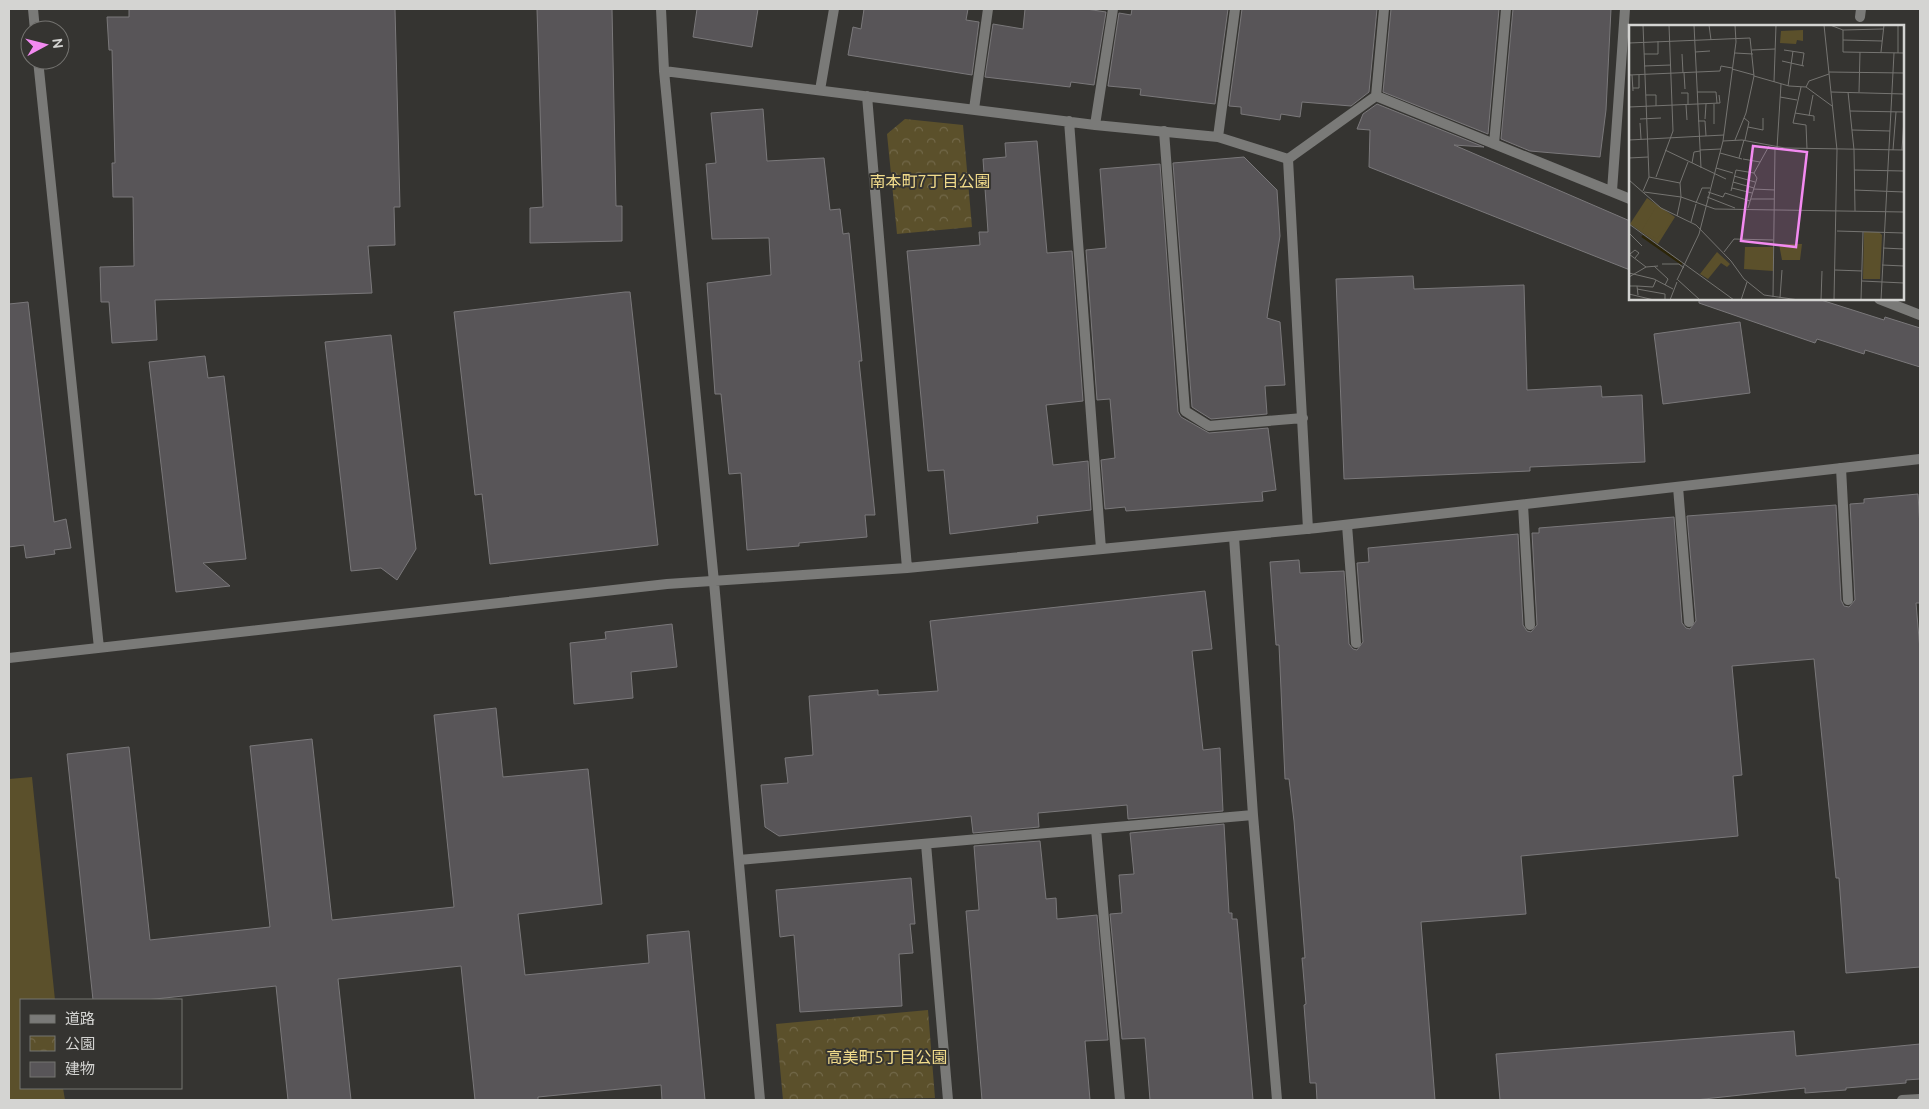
<svg xmlns="http://www.w3.org/2000/svg" width="1929" height="1109" font-family="Ubuntu,'Noto Sans JP',sans-serif">
<defs>
<pattern id="park-crowns" width="20" height="18" patternUnits="userSpaceOnUse" patternTransform="scale(1.25)"><rect width="20" height="18" fill="#5b502b"/><path d="M2 6a3 3 0 1 1 6 0M12 15a3 3 0 1 1 6 0" fill="none" stroke="#726849"/></pattern>
</defs>
<rect width="100%" height="100%" fill="#353431"/>
<path fill="url(#park-crowns)" d="M 905,119 L 963,125 L 972,227 L 897,234 L 887,134 Z
M 928,1010 L 935,1098 L 783,1100 L 776,1024 Z"/>
<path fill="#5b502b" d="M 32,777 L 55,1000 L 21,1000 L 21,1088 L 63,1088 L 65,1100 L 9,1100 L 9,779 Z"/>
<path fill="#585558" stroke="#7a787a" d="M 129,9 L 395,9 L 400,207 L 394,207 L 395,245 L 368,246 L 372,293 L 155,300 L 157,340 L 112,343 L 109,302 L 101,302 L 100,267 L 134,266 L 133,197 L 113,197 L 112,163 L 115,163 L 112,50 L 109,50 L 107,17 L 129,17 Z
M 537,9 L 612,9 L 616,206 L 622,206 L 622,241 L 530,243 L 530,208 L 543,207 Z
M 697,9 L 758,9 L 752,47 L 693,37 Z
M 864,9 L 968,9 L 966,20 L 979,22 L 972,75 L 848,55 L 853,27 L 861,29 Z
M 1025,9 L 1086,9 L 1106,12 L 1094,85 L 1071,82 L 1070,87 L 985,77 L 993,24 L 1023,29 Z
M 1132,9 L 1228,9 L 1215,104 L 1140,95 L 1141,89 L 1108,86 L 1119,13 L 1131,15 Z
M 1242,9 L 1377,9 L 1369,92 L 1351,106 L 1302,102 L 1300,117 L 1281,114 L 1280,120 L 1241,114 L 1241,107 L 1229,106 Z
M 1391,9 L 1499,9 L 1488,134 L 1383,92 Z
M 1513,9 L 1611,9 L 1606,110 L 1600,157 L 1530,151 L 1501,139 Z
M 1377,104 L 1484,147 L 1454,145 L 1630,221 L 1630,270 L 1369,167 L 1370,130 L 1357,129 L 1363,114 Z
M 763,109 L 767,161 L 824,158 L 830,210 L 840,209 L 843,234 L 849,233 L 862,361 L 859,361 L 875,515 L 865,515 L 867,537 L 799,543 L 799,546 L 747,550 L 741,473 L 729,474 L 721,394 L 715,394 L 707,283 L 771,275 L 769,238 L 712,239 L 706,164 L 716,163 L 711,113 Z
M 1037,141 L 1047,253 L 1072,251 L 1083,401 L 1046,405 L 1053,465 L 1088,461 L 1091,510 L 1037,516 L 1038,523 L 950,534 L 944,470 L 928,471 L 907,251 L 980,245 L 979,232 L 988,232 L 983,159 L 1006,157 L 1005,143 Z
M 1244,157 L 1277,190 L 1280,236 L 1267,318 L 1280,322 L 1285,385 L 1265,386 L 1267,414 L 1211,419 L 1192,407 L 1173,163 Z
M 1160,164 L 1178,412 L 1181,417 L 1209,433 L 1268,428 L 1276,490 L 1262,492 L 1263,501 L 1126,511 L 1125,507 L 1105,509 L 1101,460 L 1115,458 L 1110,399 L 1097,400 L 1086,250 L 1106,248 L 1100,169 Z
M 1413,276 L 1414,289 L 1524,285 L 1527,390 L 1601,386 L 1602,397 L 1642,395 L 1645,462 L 1530,467 L 1530,471 L 1344,479 L 1336,279 Z
M 625,292 L 630,292 L 658,545 L 490,564 L 482,494 L 475,495 L 454,312 Z
M 1699,299 L 1818,299 L 1884,320 L 1885,317 L 1920,328 L 1920,367 L 1865,350 L 1864,354 L 1817,339 L 1815,343 L 1699,303 Z
M 28,302 L 54,522 L 66,519 L 71,548 L 54,550 L 55,554 L 26,558 L 24,545 L 9,547 L 9,304 Z
M 1740,322 L 1750,393 L 1663,404 L 1654,334 Z
M 391,335 L 416,549 L 397,580 L 381,568 L 351,571 L 325,342 Z
M 205,356 L 208,378 L 224,376 L 246,559 L 203,563 L 230,586 L 176,592 L 149,362 Z
M 1918,494 L 1920,527 L 1920,603 L 1916,603 L 1920,650 L 1920,967 L 1846,973 L 1839,878 L 1836,878 L 1814,659 L 1732,666 L 1742,775 L 1733,776 L 1738,836 L 1521,856 L 1526,914 L 1421,922 L 1435,1100 L 1317,1100 L 1316,1083 L 1310,1083 L 1304,1005 L 1306,1004 L 1302,958 L 1305,958 L 1294,821 L 1289,779 L 1285,779 L 1279,645 L 1276,645 L 1270,562 L 1299,560 L 1300,573 L 1344,571 L 1349,644 L 1353,649 L 1357,650 L 1363,642 L 1357,563 L 1369,562 L 1368,548 L 1518,534 L 1523,625 L 1527,631 L 1531,632 L 1537,625 L 1532,533 L 1539,533 L 1539,528 L 1674,517 L 1682,623 L 1686,628 L 1690,629 L 1696,621 L 1687,516 L 1836,505 L 1841,600 L 1844,606 L 1849,607 L 1855,600 L 1850,504 L 1864,503 L 1864,499 Z
M 1205,591 L 1212,649 L 1192,651 L 1203,750 L 1220,748 L 1223,811 L 1128,819 L 1127,805 L 1038,813 L 1039,827 L 973,833 L 971,816 L 779,836 L 765,827 L 761,785 L 788,783 L 785,758 L 813,755 L 809,696 L 878,690 L 878,695 L 938,691 L 930,621 Z
M 672,624 L 677,667 L 631,672 L 633,698 L 574,704 L 570,643 L 606,639 L 605,632 Z
M 496,708 L 503,777 L 588,769 L 602,904 L 518,914 L 525,975 L 649,963 L 647,935 L 689,931 L 705,1100 L 662,1100 L 661,1085 L 538,1097 L 538,1100 L 475,1100 L 461,966 L 338,979 L 351,1100 L 288,1100 L 276,986 L 146,1000 L 93,1000 L 67,754 L 129,747 L 150,940 L 270,927 L 250,746 L 312,739 L 332,920 L 454,907 L 434,715 Z
M 1224,824 L 1229,913 L 1232,913 L 1232,919 L 1237,919 L 1253,1100 L 1150,1100 L 1145,1038 L 1122,1039 L 1110,914 L 1122,913 L 1119,875 L 1134,874 L 1130,833 Z
M 1040,841 L 1046,899 L 1056,898 L 1057,919 L 1097,915 L 1108,1040 L 1085,1041 L 1090,1100 L 982,1100 L 966,911 L 979,910 L 974,846 Z
M 911,878 L 915,924 L 910,924 L 913,953 L 899,954 L 902,1006 L 800,1012 L 794,935 L 780,937 L 776,890 Z
M 1794,1031 L 1796,1056 L 1920,1044 L 1920,1079 L 1906,1080 L 1906,1083 L 1846,1088 L 1846,1090 L 1805,1093 L 1805,1088 L 1695,1100 L 1500,1100 L 1496,1054 Z"/>
<g fill="none" stroke-linecap="round" stroke-linejoin="round">
<path stroke="#7a7a78" stroke-width="10" d="M 1860,17 L 1861,9
M 1164,131 L 1185,411 L 1209,426 L 1303,418
M 1288,159 L 1308,529
M 1841,468 L 1848,600
M 1678,487 L 1689,622
M 1523,505 L 1530,625
M 1347,525 L 1356,643
M 1234,537 L 1253,815 L 1277,1100
M 1096,829 L 1120,1100
M 926,844 L 948,1100
M 739,860 L 1253,815
M 1902,1100 L 1920,1099"/>
<path stroke="#7a7a78" stroke-width="10" d="M 33,9 L 35,30
M 661,9 L 664,71 L 714,582 L 760,1100
M 38,60 L 99,648
M 664,71 L 1095,125 L 1218,137 L 1288,159 L 1376,96 L 1630,199
M 820,90 L 834,9
M 867,96 L 907,568
M 1376,96 L 1384,9
M 974,109 L 988,9
M 1069,121 L 1101,549
M 1095,125 L 1113,9
M 1218,137 L 1235,9
M 1494,144 L 1506,9
M 1612,191 L 1625,9
M 1879,299 L 1920,315
M 9,658 L 667,584 L 907,568 L 1317,528 L 1920,459"/>
</g>
<g text-anchor="middle" stroke-width="4" stroke-linejoin="round" paint-order="stroke">
<g font-size="16" fill="#f2dc8b" stroke="#353431">
<text x="930" y="187">南本町7丁目公園</text>
<text x="887" y="1063">高美町5丁目公園</text>
</g>
</g>
<g transform="translate(1629 25)">
<rect width="275" height="275" fill="#353431"/>
<path d="M 88,227 L 101,239 L 98,242 L 92,238 L 79,254 L 71,249 Z" fill="#5b502b"/>
<path d="M 18,173 L 46,192 L 29,219 L 1,199 ZM 235,207 L 250,207 L 253,210 L 251,254 L 234,254 ZM 116,222 L 144,222 L 144,246 L 115,244 Z" fill="#5b502b"/>
<path d="M 174,5 L 174,16 L 168,15 L 167,19 L 151,18 L 152,6 ZM 27,182 L 45,193 L 28,214 L 13,205 ZM 150,219 L 173,219 L 171,235 L 153,235 Z" fill="#5b502b"/>
<path fill="none" stroke="#2c2508" stroke-width="2.5" d="M 13,211 L 53,239"/>
<path fill="none" stroke="#757471" stroke-width="1" d="M 14,0 L 20,152 L 14,166M 65,0 L 72,143M 80,0 L 82,15M 195,0 L 208,125 L 205,275M 201,0 L 214,5 L 254,4M 214,5 L 214,27 L 275,28M 214,15 L 253,16M 0,18 L 121,13 L 125,51 L 117,88 L 106,115M 123,25 L 146,24M 155,25 L 175,28 L 173,41M 66,27 L 81,26M 252,27 L 255,0M 106,28 L 124,29M 269,28 L 269,0M 15,29 L 29,29 L 29,16M 53,29 L 54,48M 153,36 L 175,41M 15,41 L 42,40M 103,44 L 125,50M 200,47 L 275,48M 55,48 L 56,64M 0,50 L 91,46 L 92,41 L 103,43M 3,50 L 4,66M 125,51 L 160,61 L 177,62 L 203,81M 145,57 L 147,0M 159,61 L 164,26M 172,62 L 164,98 L 177,100 L 178,124M 177,62 L 180,56 L 200,49M 4,63 L 10,63 L 10,50M 68,67 L 87,67 L 88,78M 202,67 L 275,69M 219,67 L 225,125 L 226,186M 230,67 L 231,27M 52,68 L 59,68 L 59,80M 17,70 L 27,70 L 27,81M 151,72 L 168,75M 85,79 L 85,99M 57,80 L 58,95M 0,82 L 91,78 L 90,70M 221,86 L 275,87M 166,88 L 185,91 L 185,96M 180,91 L 184,70M 115,93 L 120,97 L 116,115M 11,94 L 32,93M 76,94 L 77,79M 69,96 L 76,96 L 77,111M 11,98 L 12,114M 119,102 L 134,105 L 134,93M 223,105 L 261,106M 0,115 L 95,110M 94,116 L 113,115 L 156,123 L 275,125M 148,123 L 152,59M 36,125 L 97,154M 71,125 L 92,124M 264,125 L 267,87M 273,125 L 275,94M 91,128 L 113,134M 0,133 L 19,132M 110,133 L 115,115M 114,134 L 131,137M 59,137 L 51,158 L 52,172 L 86,184 L 275,187M 63,138 L 65,127 L 71,126M 87,143 L 104,148M 225,145 L 275,146M 105,151 L 126,157M 20,152 L 51,158M 27,152 L 44,106 L 40,0M 0,155 L 32,183 L 67,200 L 102,236 L 115,254 L 135,270 L 170,275M 104,157 L 125,163M 103,163 L 123,168M 124,164 L 146,165M 225,165 L 275,167M 102,166 L 107,145 L 125,148M 15,167 L 52,172 L 48,191M 79,167 L 94,172 L 96,168 L 121,176M 78,172 L 106,183M 122,174 L 145,174M 67,178 L 73,163 L 81,163M 119,183 L 128,153 L 125,148 L 140,121M 62,197 L 67,179M 0,199 L 105,275M 208,206 L 275,208M 0,208 L 13,221M 254,223 L 275,224M 95,227 L 105,214 L 144,215M 0,229 L 17,242M 1,229 L 6,225 L 10,228 L 6,233M 33,239 L 50,239 L 55,243M 253,240 L 275,241M 25,241 L 39,254 L 36,260M 206,245 L 233,246M 0,248 L 25,254 L 44,264M 0,252 L 17,242 L 29,241M 48,255 L 70,209 L 94,116 L 107,17 L 106,0M 49,255 L 71,275M 233,256 L 275,258M 0,261 L 8,261 L 9,270M 8,261 L 24,262 L 27,255M 8,264 L 36,269 L 36,275M 0,269 L 25,275M 144,272 L 146,123M 151,273 L 153,245M 41,275 L 48,257M 112,275 L 118,257M 192,275 L 193,246M 232,275 L 234,207M 252,275 L 265,28"/>
<path fill="#f38af1" fill-opacity="0.15" stroke="#f38af1" stroke-width="2.5" d="M 124,121 L 178,127 L 167,222 L 112,216 Z"/>
<rect width="275" height="275" fill="none" stroke="#d4d4d2" stroke-width="2.5"/>
</g>
<rect width="1929" height="1109" fill="none" stroke="#d4d4d2" stroke-width="20"/>
<rect x="20" y="999" width="162" height="90" fill="#353431" stroke="#757471"/>
<rect x="30" y="1015" width="25" height="8" fill="#7a7a78" stroke="#757471"/>
<text x="65" y="1024" font-size="15" fill="#d4d4d2">道路</text>
<rect x="30" y="1036" width="25" height="15" fill="url(#park-crowns)" stroke="#757471"/>
<text x="65" y="1049" font-size="15" fill="#d4d4d2">公園</text>
<rect x="30" y="1062" width="25" height="15" fill="#585558" stroke="#757471"/>
<text x="65" y="1074" font-size="15" fill="#d4d4d2">建物</text>
<g transform="translate(45 45) rotate(83)"><circle r="24" fill="#353431" stroke="#757471"/>
<path d="M0-4L9 19L0 12L-9 19Z" fill="#f38af1"/>
<text y="-8" font-size="14" font-weight="bold" text-anchor="middle" fill="#d4d4d2">N</text>
</g>
</svg>
